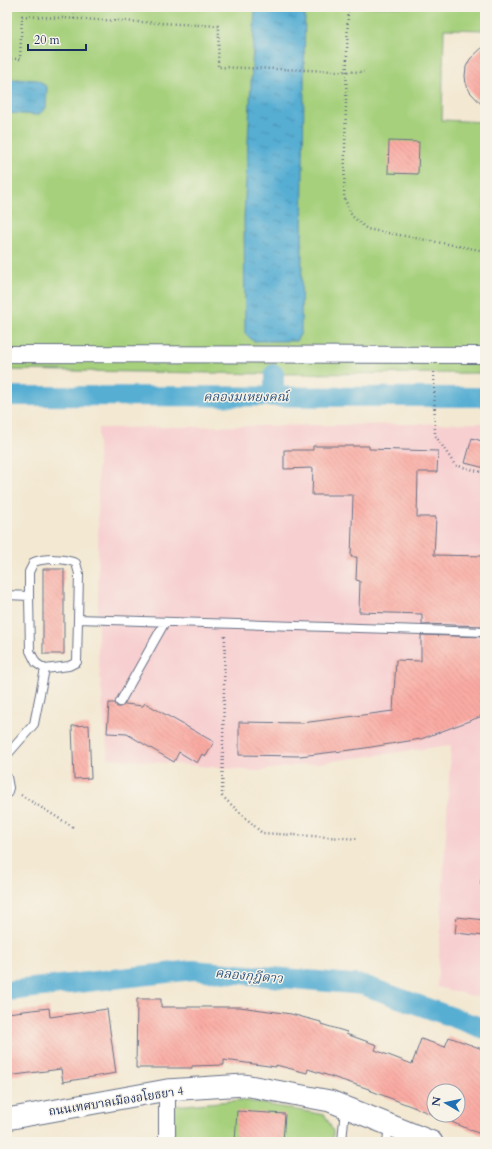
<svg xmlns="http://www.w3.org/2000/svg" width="492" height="1149" font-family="Cardo,'Noto Serif Thai',serif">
<defs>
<pattern id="water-ripples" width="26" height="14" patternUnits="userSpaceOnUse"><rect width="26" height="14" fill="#56aed3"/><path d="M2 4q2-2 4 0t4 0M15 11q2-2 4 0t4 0" fill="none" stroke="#468eae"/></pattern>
<pattern id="building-back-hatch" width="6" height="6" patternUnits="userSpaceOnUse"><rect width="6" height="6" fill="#faaba3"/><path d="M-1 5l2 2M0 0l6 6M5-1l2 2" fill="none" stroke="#d6938f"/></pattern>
</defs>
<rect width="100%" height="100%" fill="#f7f3e8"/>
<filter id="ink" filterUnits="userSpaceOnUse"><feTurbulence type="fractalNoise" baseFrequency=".025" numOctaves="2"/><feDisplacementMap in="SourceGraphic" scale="8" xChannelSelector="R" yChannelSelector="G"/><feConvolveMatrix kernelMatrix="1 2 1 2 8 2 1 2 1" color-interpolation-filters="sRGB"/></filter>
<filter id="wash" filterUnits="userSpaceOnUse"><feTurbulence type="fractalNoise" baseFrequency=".012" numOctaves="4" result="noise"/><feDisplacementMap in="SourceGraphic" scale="16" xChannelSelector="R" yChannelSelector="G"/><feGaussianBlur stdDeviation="0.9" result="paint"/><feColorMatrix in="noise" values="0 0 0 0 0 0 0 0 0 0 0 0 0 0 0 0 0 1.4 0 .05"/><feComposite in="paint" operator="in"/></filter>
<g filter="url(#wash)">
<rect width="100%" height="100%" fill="#f3e8d1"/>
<path fill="#f7cfd0" d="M 485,423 L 485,999 L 437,987 L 451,745 L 258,771 L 108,758 L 98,655 L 98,428 Z"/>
<path fill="#a6d07c" stroke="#60806d" d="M 7,7 L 485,7 L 485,30 L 444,29 L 442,120 L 485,122 L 485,373 L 274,374 L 7,370 Z
M 242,1100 L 325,1115 L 333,1131 L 333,1142 L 173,1142 L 173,1106 Z"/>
<path fill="url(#water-ripples)" stroke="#386e98" d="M 255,7 L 305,7 L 301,333 L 296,341 L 253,341 L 245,333 L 244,217 Z
M 7,77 L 12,79 L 38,80 L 47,87 L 46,108 L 38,115 L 7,113 Z"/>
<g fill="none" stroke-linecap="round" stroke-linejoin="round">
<path stroke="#56aed3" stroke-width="20" d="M 7,396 L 485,397
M 274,397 L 274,374
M 7,991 L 193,970 L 363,985 L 485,1029"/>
</g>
<g id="blocks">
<path fill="url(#building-back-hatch)" d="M 485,45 L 485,108 L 470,92 L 466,84 L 465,76 L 466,67 L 470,59 Z
M 389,141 L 419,142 L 418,174 L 388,173 Z
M 472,438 L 485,442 L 485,468 L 465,463 Z
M 313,446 L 369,446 L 369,449 L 438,451 L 437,472 L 418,472 L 417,517 L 436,517 L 434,555 L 485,556 L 485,626 L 422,624 L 422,614 L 359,612 L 360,581 L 356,580 L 357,557 L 351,557 L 353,495 L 312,495 L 313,468 L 284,469 L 284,450 L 313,450 Z
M 43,569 L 64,569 L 64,654 L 43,654 Z
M 421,635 L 485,637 L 485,715 L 421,739 L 359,749 L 300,756 L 239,755 L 239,722 L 302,723 L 393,711 L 396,660 L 421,661 Z
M 109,703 L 115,703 L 117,707 L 120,707 L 125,704 L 143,706 L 145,703 L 214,742 L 206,756 L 202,754 L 197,763 L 179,752 L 174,762 L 127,734 L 107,733 Z
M 89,725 L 91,778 L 74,779 L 72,726 Z
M 457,917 L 485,920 L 485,936 L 455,933 Z
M 137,999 L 161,999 L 161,1007 L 240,1007 L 291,1014 L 321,1022 L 321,1024 L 347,1032 L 346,1034 L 377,1045 L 375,1050 L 412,1064 L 421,1039 L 445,1047 L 449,1037 L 485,1050 L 485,1136 L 435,1115 L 458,1115 L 458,1091 L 434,1091 L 434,1115 L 369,1090 L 369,1089 L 308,1069 L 307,1073 L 276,1065 L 276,1067 L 224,1060 L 224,1065 L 192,1066 L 192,1068 L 136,1068 Z
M 49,1008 L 50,1017 L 107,1009 L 116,1073 L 63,1082 L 61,1069 L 7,1076 L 7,1013 Z
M 237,1111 L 285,1114 L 283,1142 L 235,1142 Z"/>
</g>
</g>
<g filter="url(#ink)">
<use href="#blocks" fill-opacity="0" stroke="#677086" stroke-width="1"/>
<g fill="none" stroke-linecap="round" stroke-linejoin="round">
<defs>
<path id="service" d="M 7,595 L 29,596 L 29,572 L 34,562 C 45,558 64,558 76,563 L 79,574 L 78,619 L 485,632
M 29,596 L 30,651 L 36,663 L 45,669 L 69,666 L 77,662 L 78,619
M 120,702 L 165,622
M 7,755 L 34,724 L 45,669
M 7,777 L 9,788 L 7,794
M 485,882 L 485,883
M 342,1142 L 345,1108
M 387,1142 L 389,1125"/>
<path id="minor" d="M 7,354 L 485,355
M 167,1090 L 167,1142"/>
<path id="tertiary" d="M 7,1119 L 167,1090 L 244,1085 L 330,1101 L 432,1142"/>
</defs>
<use href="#service" stroke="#677086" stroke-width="10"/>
<use href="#minor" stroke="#677086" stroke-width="18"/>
<use href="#tertiary" stroke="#677086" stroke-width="23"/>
<path stroke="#677086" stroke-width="2.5" stroke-dasharray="1 3" stroke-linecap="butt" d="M 348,7 L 344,197 L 352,216 L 367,229 L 485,251
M 74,19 L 76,7
M 7,59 L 20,59 L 22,16 L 219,26 L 218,67 L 364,72
M 434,372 L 435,435 L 455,465 L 485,473
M 225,636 L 222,796 L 262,833 L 359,839
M 21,795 L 73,827"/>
<use href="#service" stroke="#fff" stroke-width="8"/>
<use href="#minor" stroke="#fff" stroke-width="16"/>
<use href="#tertiary" stroke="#fff" stroke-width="21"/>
</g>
</g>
<g text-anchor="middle" stroke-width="3" stroke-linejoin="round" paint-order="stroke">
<g font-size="12" fill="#1b2f5e" stroke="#f7f3e8">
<text transform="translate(116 1101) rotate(-9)" y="4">ถนนเทศบาลเมืองอโยธยา 4</text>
</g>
<g font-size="13" font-style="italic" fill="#2d5581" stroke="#f7f3e8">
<text x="246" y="401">คลองมเหยงคณ์</text>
<text transform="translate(249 975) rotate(5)" y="5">คลองกุฎีดาว</text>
</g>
</g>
<rect width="492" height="1149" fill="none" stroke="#f7f3e8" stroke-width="24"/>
<g transform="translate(446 1103) rotate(279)"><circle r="19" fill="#f7f3e8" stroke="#9fa5b1"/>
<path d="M0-3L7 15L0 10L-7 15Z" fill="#1f6fb2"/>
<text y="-6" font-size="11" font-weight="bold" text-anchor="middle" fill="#1b2f5e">N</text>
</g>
<path d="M28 44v6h58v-6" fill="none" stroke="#1b2f5e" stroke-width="2"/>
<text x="34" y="44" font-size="12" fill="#1b2f5e" stroke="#f7f3e8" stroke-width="3" paint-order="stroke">20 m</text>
</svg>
